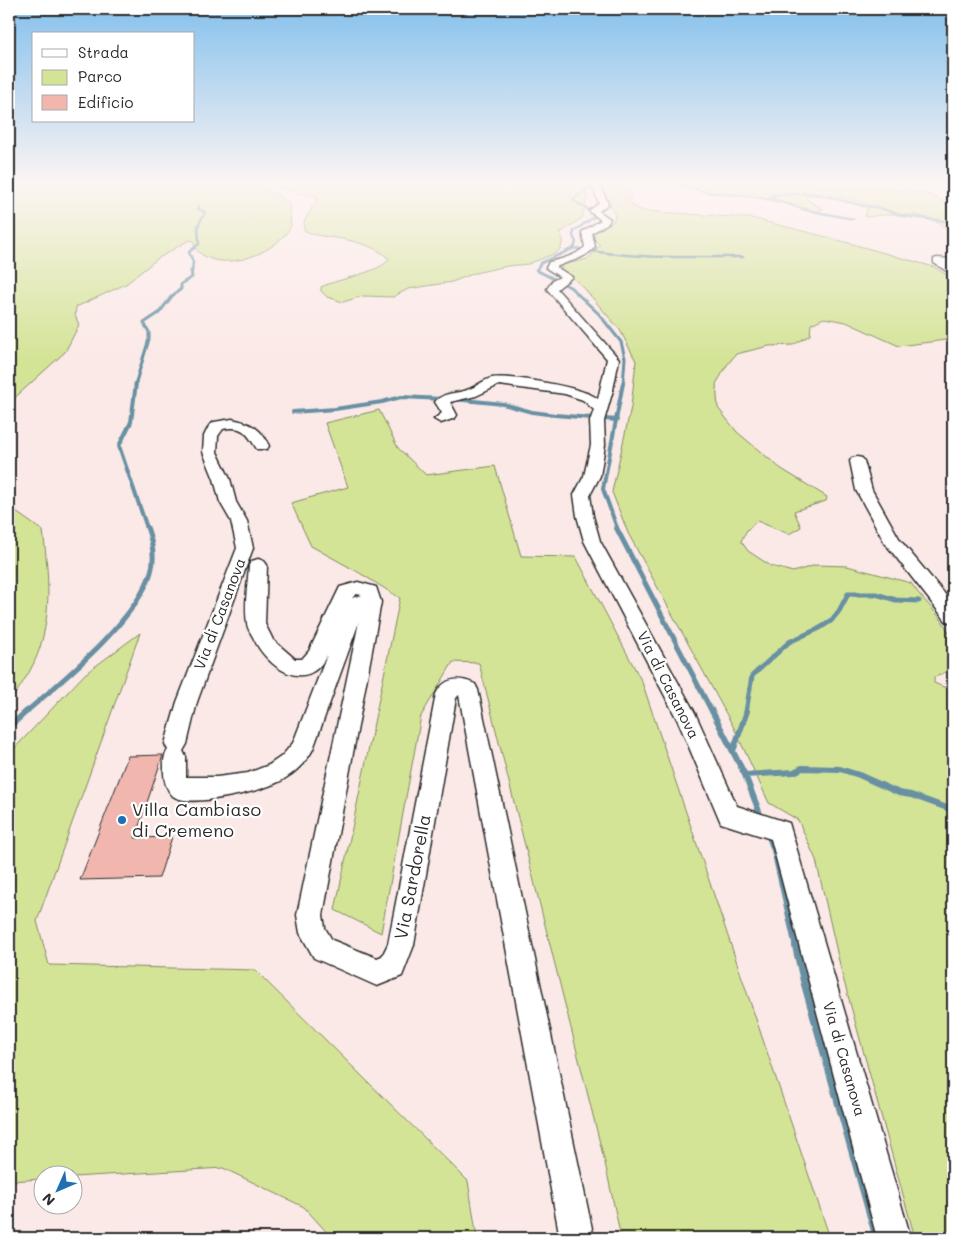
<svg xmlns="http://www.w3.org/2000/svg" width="962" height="1247" font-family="Mali,sans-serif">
<rect width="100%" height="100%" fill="#fbe9e7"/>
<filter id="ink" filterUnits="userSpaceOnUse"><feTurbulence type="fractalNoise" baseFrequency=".02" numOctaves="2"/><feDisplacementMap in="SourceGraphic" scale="10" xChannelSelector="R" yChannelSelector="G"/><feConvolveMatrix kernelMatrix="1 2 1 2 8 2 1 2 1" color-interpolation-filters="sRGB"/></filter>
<g filter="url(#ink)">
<path fill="#d4e497" stroke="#808861" d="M 9,183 L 247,183 L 280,196 L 289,204 L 291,226 C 276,255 217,276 195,248 L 194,241 L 189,240 L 157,259 L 126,284 L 76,307 L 75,315 L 79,325 L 65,352 L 9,403 Z
M 270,183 L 584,183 L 584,189 L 587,198 L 582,218 L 560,233 L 563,240 L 561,248 L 556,253 L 528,264 L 507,266 L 475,273 L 452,282 L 408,289 L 393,297 L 363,296 L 343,302 L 327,297 L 321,291 L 321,287 C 337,279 380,273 389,259 C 377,246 352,240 335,238 C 324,236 314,236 304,230 L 304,222 L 318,197 L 291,192 Z
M 601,183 C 615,183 623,183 632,195 L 627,198 L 633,206 L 643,211 L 751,218 L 831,238 L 934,267 L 953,279 L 953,339 L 899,346 L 846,322 L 824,318 L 811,324 L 810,335 L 793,345 L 769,346 L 736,354 L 727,365 L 716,384 L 718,408 L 737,432 L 780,468 L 827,497 L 826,501 L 794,511 L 801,527 L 789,534 L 757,521 L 747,530 L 741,541 L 748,551 L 771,566 L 793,572 L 816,565 L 847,566 L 911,583 C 928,609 953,621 953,655 C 953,668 945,674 934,677 L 934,683 L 953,691 L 953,1238 L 915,1238 L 842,974 L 816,860 L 798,820 L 769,803 L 734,728 L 628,533 L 612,492 L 631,407 L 636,361 L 620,330 L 583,287 L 560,267 L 566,264 L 588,259 L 600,245 L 593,238 L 594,232 L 613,222 L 615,216 Z
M 765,183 L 807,184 L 849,189 L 873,187 L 922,192 L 953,206 L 953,235 L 934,220 L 915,215 L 892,214 L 865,217 L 868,206 L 866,204 L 839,196 L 807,195 L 806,199 L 823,209 L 815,211 L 746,195 L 705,192 L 693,189 L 697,185 Z
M 379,410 L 398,448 L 426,475 L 495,466 L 521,556 L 576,557 L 642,682 L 830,1238 L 621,1238 L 605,1163 L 479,663 L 453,662 L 421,716 L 381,933 L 335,910 L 400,598 L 358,572 L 311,546 L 291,503 L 348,487 L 325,423 Z
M 9,507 L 43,531 C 50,583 54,637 23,682 C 19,688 15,696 9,700 Z
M 140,633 L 37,921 L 49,965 L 255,970 L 468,1181 L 477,1238 L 332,1238 L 304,1207 L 223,1168 L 73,1177 L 72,1174 L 42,1174 L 42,1179 L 9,1181 L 9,754 L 85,674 Z"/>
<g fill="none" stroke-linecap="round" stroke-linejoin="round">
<path stroke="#6790a2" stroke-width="2.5" d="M 672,183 L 707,192 L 774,199 L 806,210 L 853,219
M 767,199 L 774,195 L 813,193 L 864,206 L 877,207 L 903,216 L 953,222
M 574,248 C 629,259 687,257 743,257
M 192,272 L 193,262 L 189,252 L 199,244 L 198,226 L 205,212 L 198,209 L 199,206
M 540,272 L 536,270 L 541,263 L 574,248 L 576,242 L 573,236 L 574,231 L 594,217 L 591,211 L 574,201 L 574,198 L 588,189 L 590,183"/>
<path stroke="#6790a2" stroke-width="3" d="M 538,271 L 570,287 L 599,314 L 621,342 L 625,358 L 623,385
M 135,385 L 149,339 L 149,332 L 144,323 L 159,313 L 172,296 L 181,289 L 181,284 L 192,277 L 191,271"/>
<path stroke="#6790a2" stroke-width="4" d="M 136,383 L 131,422 L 119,446 L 147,528
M 454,399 L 503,404 L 532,412 L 555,415 L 617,420
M 293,412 L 335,409 L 382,402 L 401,397 L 443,399
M 617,528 L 603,489 L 623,383"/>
<path stroke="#6790a2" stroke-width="5" d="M 616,527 L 712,712
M 26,712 C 63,680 137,620 151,572 C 156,557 152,541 147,527
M 746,712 L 752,676 L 789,642 L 820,628 L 831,621 L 839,611 L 848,594 L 876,594 L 896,600 L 919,601"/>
<path stroke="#6790a2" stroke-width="6" d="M 712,711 L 745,775 L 762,819
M 9,727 L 27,711
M 733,751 L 747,711
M 745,775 L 794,772 L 802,768 L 840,769 L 859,775 L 899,793 L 911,795 L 953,810
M 768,834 L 774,850 L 796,947"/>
<path stroke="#6790a2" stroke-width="8" d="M 796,946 L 804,981 L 877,1238"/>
</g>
<path fill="#f1b6ae" stroke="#2b2b2b" d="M 163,755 L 135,838 L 172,837 L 159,878 L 80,880 L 128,756 Z"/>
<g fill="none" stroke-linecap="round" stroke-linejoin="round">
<defs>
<path id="street" d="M 591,183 L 599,183 L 608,204 L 599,211 L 610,219 L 608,223 L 592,233 L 595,247 C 584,260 570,260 556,267 L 572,277 L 557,289 L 619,359 L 613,390 L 604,421 L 605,445 L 600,476 L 590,495 L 593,516 L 600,541 L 695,713 L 737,806 L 789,823 L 911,1238 L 877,1238 L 771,839 L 721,823 L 678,721 L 584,541 L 577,516 L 574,495 L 584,476 L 591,445 L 590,421 L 594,410 L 583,400 L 565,394 L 499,385 L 476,396 L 450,402 L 457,415 L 455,418 L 441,423 L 434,419 L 442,413 L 435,402 C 443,392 456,394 467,390 C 476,387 483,380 492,378 C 510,375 584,387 598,399 L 607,359 L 547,289 L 552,281 L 560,277 L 546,268 L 549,262 C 562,259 575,256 585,247 L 582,232 L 601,220 L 589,211 L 599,203 Z
M 937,258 L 953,259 L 953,265 L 949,265 L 953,268 L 953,275 L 934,263 L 934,259 Z
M 232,419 C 251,423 261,428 269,446 L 267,449 L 257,449 C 247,434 244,425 223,429 L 218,436 L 217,452 L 230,479 L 236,502 L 247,521 L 253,548 L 197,702 L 187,744 L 183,751 L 186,757 L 186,777 L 217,777 L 248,773 L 269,765 L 282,756 L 293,743 L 327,655 C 307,696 266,667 253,637 C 251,633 247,628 247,623 C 244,605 248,583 249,565 L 252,561 L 258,559 L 264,561 L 267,565 L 265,624 L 273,640 L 295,659 L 302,659 L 309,651 L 340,587 L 358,582 L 376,587 L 381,602 L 323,915 L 325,928 L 332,940 L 377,958 L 382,956 L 388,944 L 436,694 C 445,677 459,677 475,684 L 478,690 L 594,1238 L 560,1238 L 459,695 L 456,698 L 414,945 L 402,976 L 377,986 L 314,958 L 300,933 L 297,915 L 359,622 L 313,749 C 307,761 296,772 284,779 C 266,791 190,809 173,796 C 166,789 164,781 164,772 C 164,763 163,757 168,750 L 165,744 L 177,702 L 237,548 L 231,521 L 220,502 L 214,479 L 203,452 L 204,436 L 209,426 L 214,422 ZM 356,594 L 362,595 L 352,598 Z
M 857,457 L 862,458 L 864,461 L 872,490 L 900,540 L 953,604 L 953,623 L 946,621 L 885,543 L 856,490 L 850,461 L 852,458 Z"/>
</defs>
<use href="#street" stroke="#2b2b2b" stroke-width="3"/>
<use href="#street" fill="#fff" fill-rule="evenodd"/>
</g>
</g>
<linearGradient id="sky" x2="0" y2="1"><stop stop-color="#84c0ec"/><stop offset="0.51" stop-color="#fdf5f4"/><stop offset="1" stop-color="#fdf5f4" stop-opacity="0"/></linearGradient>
<rect width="962" height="358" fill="url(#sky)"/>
<circle fill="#1f6fb2" stroke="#fff" stroke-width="2" cx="122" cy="820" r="5"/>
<g text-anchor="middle" stroke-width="4.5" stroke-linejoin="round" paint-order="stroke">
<g font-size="15" fill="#2b2b2b" stroke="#fff">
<text transform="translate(220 614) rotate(-69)" y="5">Via di Casanova</text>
<text transform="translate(668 685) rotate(63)" y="5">Via di Casanova</text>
<text transform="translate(844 1059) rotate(74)" y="5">Via di Casanova</text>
</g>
<g font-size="18" fill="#2b2b2b" stroke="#fff" text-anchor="start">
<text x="132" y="816">Villa Cambiaso<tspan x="132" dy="21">di Cremeno</tspan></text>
</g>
<g font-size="18" fill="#2b2b2b" stroke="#fff">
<text transform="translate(413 877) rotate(-79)" y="6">Via Sardorella</text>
</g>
</g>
<rect width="962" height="1247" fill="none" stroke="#fff" stroke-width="30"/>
<rect x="15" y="15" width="932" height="1217" fill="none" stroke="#2b2b2b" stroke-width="2" filter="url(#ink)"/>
<rect x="32" y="32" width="162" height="90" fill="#ffffff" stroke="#aaaaaa"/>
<rect x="42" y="49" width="25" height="8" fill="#ffffff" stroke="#aaaaaa"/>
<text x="78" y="58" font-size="15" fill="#2b2b2b">Strada</text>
<rect x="42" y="70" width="25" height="15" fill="#d4e497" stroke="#aaaaaa"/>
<text x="78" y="82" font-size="15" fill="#2b2b2b">Parco</text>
<rect x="42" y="95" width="25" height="15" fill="#f1b6ae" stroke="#aaaaaa"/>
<text x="78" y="108" font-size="15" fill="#2b2b2b">Edificio</text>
<g transform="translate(58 1190) rotate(225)"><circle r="24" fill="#ffffff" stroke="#aaaaaa"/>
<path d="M0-4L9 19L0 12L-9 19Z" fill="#1f6fb2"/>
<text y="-8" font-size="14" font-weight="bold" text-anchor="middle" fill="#2b2b2b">N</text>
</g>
</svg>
